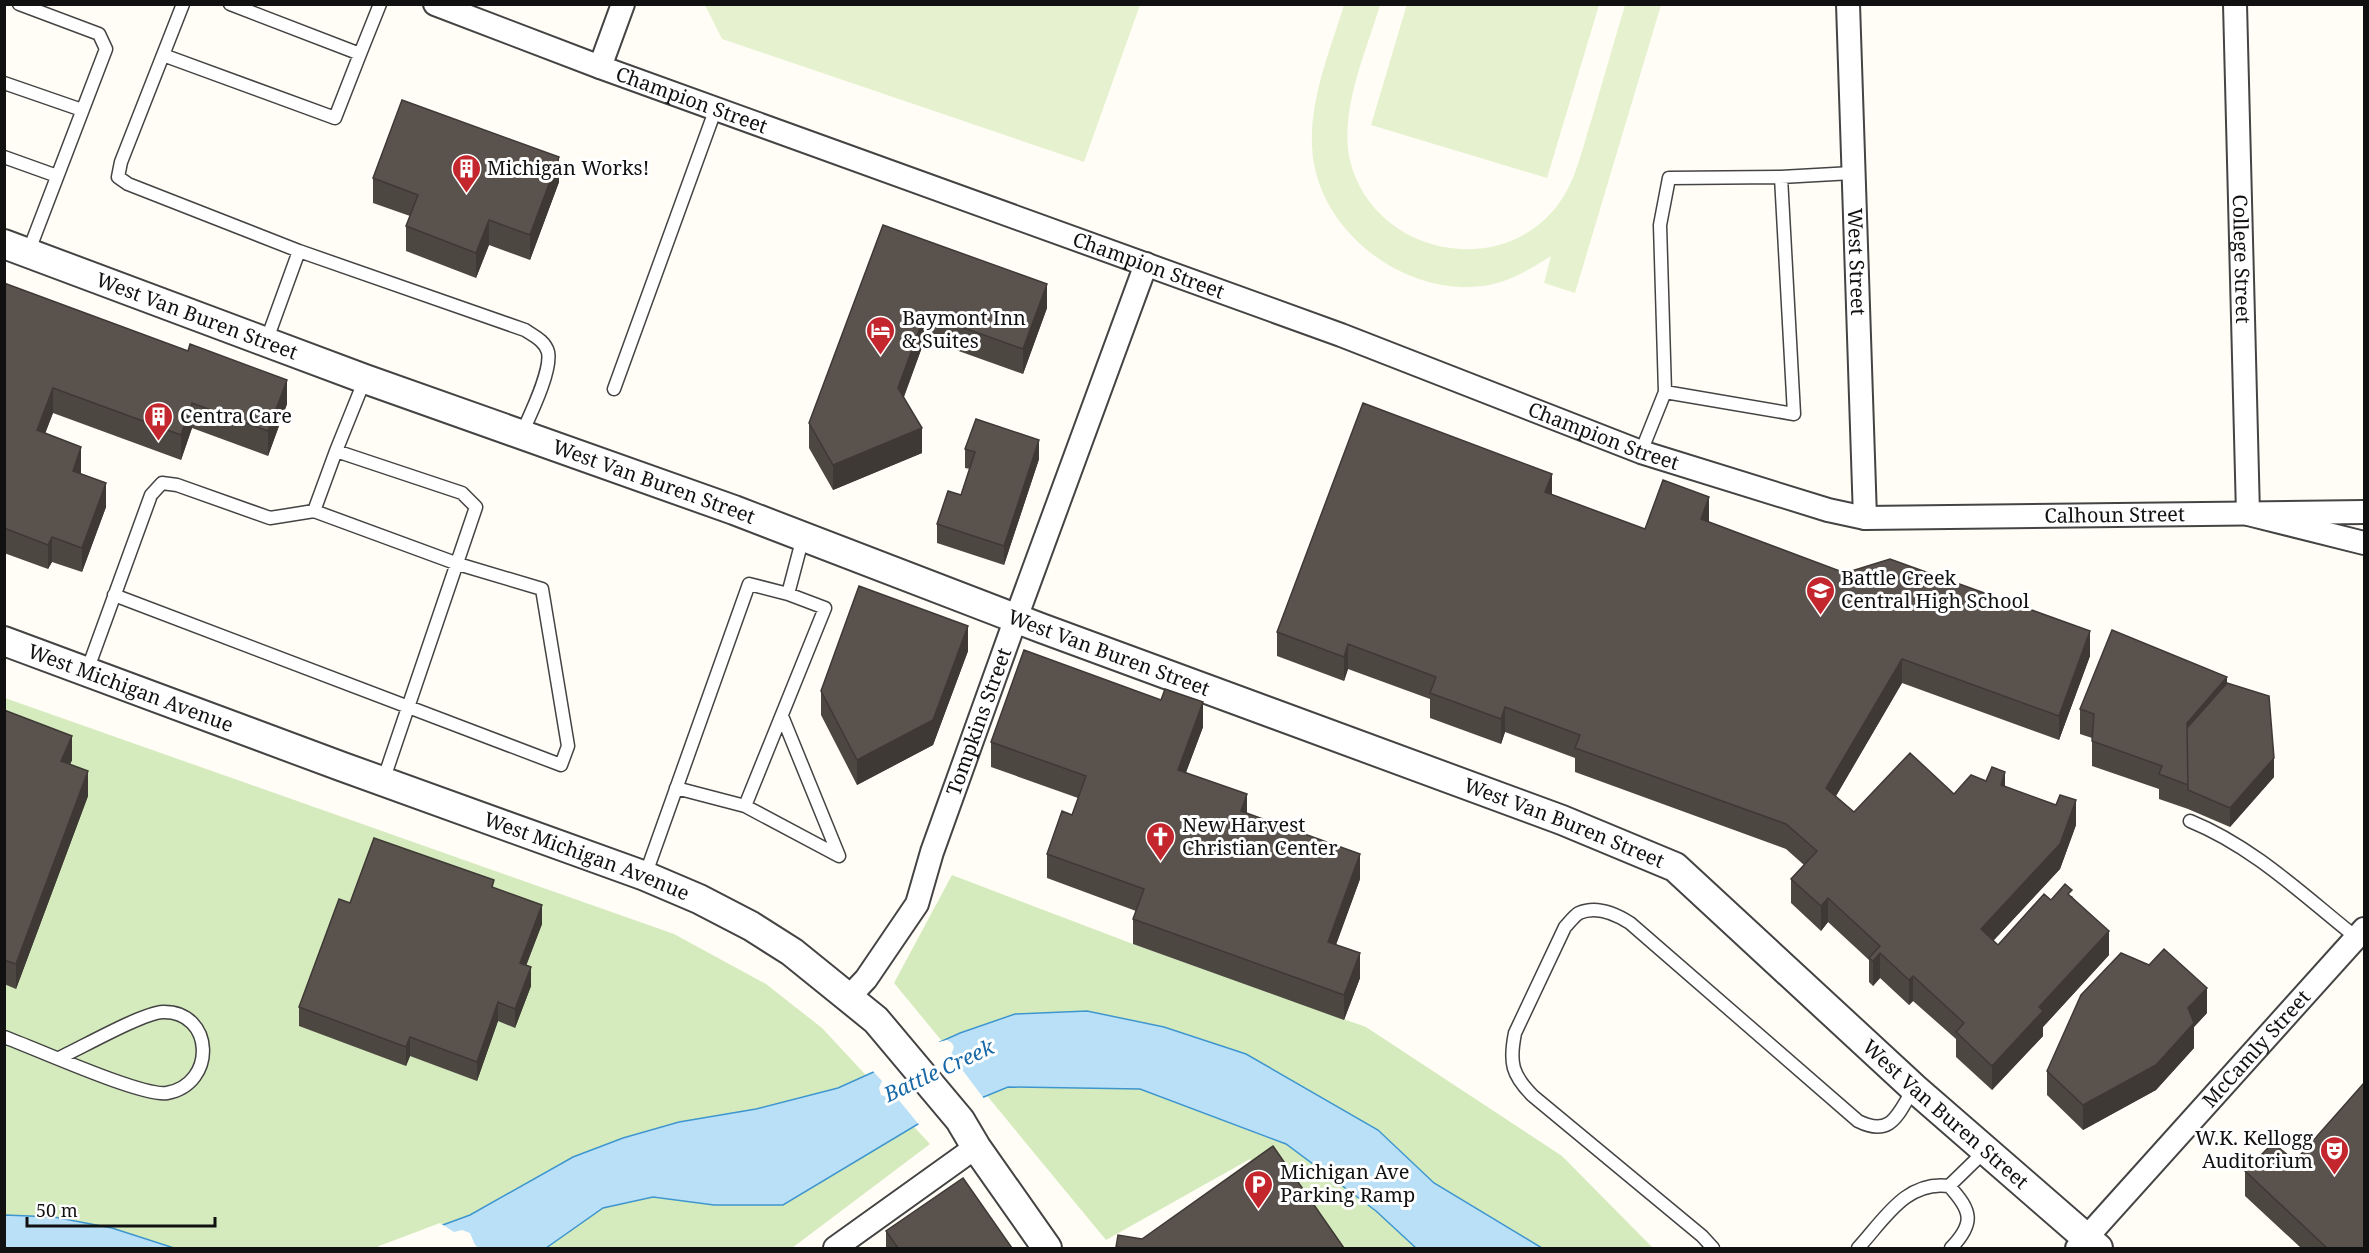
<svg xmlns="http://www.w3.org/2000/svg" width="2369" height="1253" font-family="'Noto Serif',serif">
<rect width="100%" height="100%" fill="#fffdf5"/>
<path fill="#d5ebbd" d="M 5,698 L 674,934 L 766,984 L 822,1028 L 930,1144 L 792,1248 L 5,1248 Z
M 952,875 L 1133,944 L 1366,1027 L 1562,1156 L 1653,1248 L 1342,1248 L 1250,1159 L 1106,1240 L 894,983 Z"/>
<path fill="#e6f2cf" d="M 1407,4 L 1599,5 L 1547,178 L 1371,125 Z
M 705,5 L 1140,5 L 1084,162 L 722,39 Z
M 1344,5 L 1380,5 C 1366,53 1336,117 1352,168 C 1380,255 1500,279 1557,206 C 1577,180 1582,148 1592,118 C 1603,80 1614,42 1625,5 L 1661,5 L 1575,293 L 1544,283 L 1551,256 C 1532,268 1513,280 1489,285 C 1415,299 1332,243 1315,169 C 1303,114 1328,57 1344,5 Z"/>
<path fill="#b9e0f7" stroke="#3f96cf" stroke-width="1.5" d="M 1087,1011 L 1164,1027 L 1246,1054 L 1378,1130 L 1434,1183 L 1542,1248 L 1416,1248 L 1376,1211 L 1286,1144 L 1140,1089 L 1008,1087 L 918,1124 L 783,1205 L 714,1205 L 653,1197 L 603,1208 L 546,1248 L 380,1248 L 470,1215 L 573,1157 L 623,1138 L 679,1122 L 756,1109 L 838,1088 L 960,1033 L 1015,1014 Z
M 5,1215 L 54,1217 L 112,1228 L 174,1248 L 5,1248 Z"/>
<path fill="#fffdf5" d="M 937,1040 L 939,1042 L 947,1040 L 952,1043 L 954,1047 L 951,1055 L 985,1100 L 920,1126 L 894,1094 L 887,1097 L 881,1095 L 879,1088 L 882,1081 L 871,1069 Z
M 440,1223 L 454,1232 L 462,1230 L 470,1233 L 475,1245 L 479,1248 L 377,1248 L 379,1246 Z"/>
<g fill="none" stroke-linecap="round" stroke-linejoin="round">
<defs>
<path id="service" d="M 19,4 L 99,34 L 106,49 L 28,253
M 183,4 L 121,162 L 118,177 L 128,184 L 299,251
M 230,4 L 360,54 L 380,4
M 163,55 L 335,118 L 360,54
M 4,83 L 82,110
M 4,157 L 57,176
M 266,342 L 299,251 L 525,330 C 534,336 545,341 548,352 C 552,371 530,415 522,433
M 365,379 L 336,451 L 462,493 L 476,507 L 383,781
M 614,389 L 716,108
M 1665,392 L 1794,414 L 1781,177
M 1641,452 L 1665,392 L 1660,225 L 1669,178 L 1781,177 L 1852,173
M 114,595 L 561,765 L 568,746 L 542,589 L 458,564 L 314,511
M 87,671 L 151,495 L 162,483 L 177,485 L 270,518 L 314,511 L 336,451
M 676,788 L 745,806 L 825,608 L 788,594
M 745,806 L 839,856 L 782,716
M 2190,821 C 2254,847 2304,896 2357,938
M 645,876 L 749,584 L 788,594 L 803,537
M 4,1037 C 35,1048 142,1097 167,1093 C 217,1084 214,1011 163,1012 C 142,1013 81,1048 59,1058
M 1949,1186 L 1986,1150
M 1713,1248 L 1702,1236 L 1533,1096 C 1512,1075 1509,1063 1515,1033 L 1565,927 C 1569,923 1574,916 1579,913 C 1597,905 1616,914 1630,923 L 1858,1121 C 1892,1138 1898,1113 1914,1088
M 1858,1248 C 1884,1220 1906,1180 1949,1186 C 1972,1211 1975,1223 1951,1248"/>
<g id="minor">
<path id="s1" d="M 435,4 L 600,67 L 1341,335 L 1641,452 L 1828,510 L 1865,518 L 2364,512"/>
<path id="s2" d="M 1848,4 L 1865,518"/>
<path id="s3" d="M 2235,4 L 2248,514 L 2364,543"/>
<path d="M 600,67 L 623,4"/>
<path id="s4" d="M 849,997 L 866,979 L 917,904 L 932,852 L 1016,618 L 1146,264"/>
<path d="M 835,1248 L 976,1147"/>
<path id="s5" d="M 2077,1248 L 2364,929"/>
</g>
<g id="tertiary">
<path id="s6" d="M 4,244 L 365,379 L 734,510 L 1041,628 L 1562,820 L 1675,867 L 1914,1088 L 2098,1248"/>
<path id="s7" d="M 4,641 L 343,767 L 645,876 L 699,899 L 751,926 L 792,952 L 876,1020 L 960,1120 L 976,1147 L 1047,1248"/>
</g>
</defs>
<use href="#service" stroke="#444" stroke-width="15"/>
<use href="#minor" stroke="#444" stroke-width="26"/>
<use href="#tertiary" stroke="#444" stroke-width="32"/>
<use href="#service" stroke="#fff" stroke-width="12"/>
<use href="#minor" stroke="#fff" stroke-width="22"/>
<use href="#tertiary" stroke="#fff" stroke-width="28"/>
</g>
<path fill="#4d4742" d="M 373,178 L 559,182 L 530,260 L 489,245 L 476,278 L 406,251 L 406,226 L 410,216 L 373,203 Z
M 883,225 L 1047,308 L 1023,374 L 925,339 L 904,397 L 922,453 L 833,490 L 809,448 L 809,423 Z
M 4,283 L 287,404 L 268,456 L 192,428 L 181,460 L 53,413 L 45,433 L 81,472 L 81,474 L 106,507 L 82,572 L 52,562 L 48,569 L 4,553 Z
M 965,449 L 1039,459 L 1004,565 L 937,543 L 937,524 L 961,495 L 970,469 L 965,468 Z
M 1552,495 L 1645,529 L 1709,522 L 1845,573 L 2090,656 L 2059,740 L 1902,683 L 1836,796 L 1854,812 L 1954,794 L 1986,781 L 2005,786 L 2076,825 L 2060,869 L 1993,941 L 1998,945 L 2051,900 L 2072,896 L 2109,955 L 2043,1027 L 2043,1036 L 1992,1090 L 1956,1057 L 1956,1039 L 1913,1001 L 1909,1005 L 1880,978 L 1873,986 L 1869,982 L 1869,960 L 1828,922 L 1821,931 L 1791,903 L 1791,879 L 1804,865 L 1786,849 L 1575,772 L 1575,758 L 1505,732 L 1501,744 L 1430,718 L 1430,699 L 1348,669 L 1344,681 L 1277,656 L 1277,632 Z
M 968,651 L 933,745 L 857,785 L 821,715 L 821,691 Z
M 2227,683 L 2274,777 L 2230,827 L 2188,809 L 2159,799 L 2159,789 L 2092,766 L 2092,738 L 2080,734 L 2080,709 Z
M 4,710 L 72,760 L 70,764 L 88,796 L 16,989 L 4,984 Z
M 1203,727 L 1186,772 L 1247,813 L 1360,879 L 1336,945 L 1360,978 L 1344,1020 L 1133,944 L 1133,919 L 1136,911 L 1047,878 L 1047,854 L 1072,815 L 1078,798 L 991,767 L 991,742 Z
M 494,888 L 542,924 L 526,965 L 531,986 L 515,1028 L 498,1021 L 477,1081 L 410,1056 L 406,1066 L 299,1026 L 299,1007 L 350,903 Z
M 2207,1013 L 2194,1027 L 2194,1048 L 2156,1090 L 2083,1130 L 2047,1095 L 2047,1071 Z
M 2245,1171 L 2364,1248 L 2301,1248 L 2245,1196 Z
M 886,1231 L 1012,1248 L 886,1248 Z"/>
<path fill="#3f3936" d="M 559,157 L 559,182 L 530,260 L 530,235 Z
M 489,220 L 489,245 L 476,278 L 476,253 Z
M 1047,284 L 1047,308 L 1023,374 L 1023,349 Z
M 925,314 L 925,339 L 898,412 L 898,388 Z
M 287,380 L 287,404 L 268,456 L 268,431 Z
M 53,388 L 53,413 L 37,455 L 37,430 Z
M 192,403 L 192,428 L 181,460 L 181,435 Z
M 922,428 L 922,453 L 833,490 L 833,465 Z
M 1039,440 L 1039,459 L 1004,565 L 1004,546 Z
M 81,447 L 81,472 L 73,495 L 73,471 Z
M 1552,474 L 1552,498 L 1545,492 Z
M 106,483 L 106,507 L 82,572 L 82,548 Z
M 1709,497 L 1709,522 L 1701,544 L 1701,519 Z
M 52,537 L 52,562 L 48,569 L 48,545 Z
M 968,626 L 968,651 L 933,745 L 857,785 L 857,760 Z
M 2090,631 L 2090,656 L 2059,740 L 2059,716 Z
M 1348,644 L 1348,669 L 1344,681 L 1344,657 Z
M 1902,659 L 1902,683 L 1826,813 L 1826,788 Z
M 2227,677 L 2227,702 L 2187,747 L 2187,723 Z
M 1203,702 L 1203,727 L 1178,794 L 1178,770 Z
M 1505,707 L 1505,732 L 1501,744 L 1501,719 Z
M 72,736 L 72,760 L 61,786 L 61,761 Z
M 2274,758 L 2274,777 L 2230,827 L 2230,808 Z
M 88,771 L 88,796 L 16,989 L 16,964 Z
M 2005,772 L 2005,797 L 2001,785 Z
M 1247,794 L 1247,819 L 1241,811 Z
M 2076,800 L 2076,825 L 2060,869 L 1981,954 L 1981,929 Z
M 1360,854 L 1360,879 L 1328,966 L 1328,942 Z
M 1828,898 L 1828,922 L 1821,931 L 1821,906 Z
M 542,905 L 542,924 L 520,982 L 520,963 Z
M 2109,931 L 2109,955 L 2043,1027 L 2043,1036 L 1992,1090 L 1992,1066 L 2039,1007 Z
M 1360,953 L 1360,978 L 1344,1020 L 1344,995 Z
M 1880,953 L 1880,978 L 1873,986 L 1873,961 Z
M 531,967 L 531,986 L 515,1028 L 515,1009 Z
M 1913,976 L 1913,1001 L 1909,1005 L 1909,980 Z
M 2207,988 L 2207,1013 L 2194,1027 L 2194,1048 L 2156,1090 L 2083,1130 L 2083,1105 L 2188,1008 Z
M 498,1002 L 498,1021 L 477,1081 L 477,1062 Z
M 410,1037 L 410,1056 L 406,1066 L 406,1047 Z"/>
<path fill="#5a524d" stroke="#3f3936" stroke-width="1.5" d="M 402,100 L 559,157 L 530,235 L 489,220 L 476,253 L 406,226 L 418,195 L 373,178 Z
M 883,225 L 1047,284 L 1023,349 L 925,314 L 898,388 L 922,428 L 833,465 L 809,423 Z
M 4,283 L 188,351 L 190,344 L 287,380 L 268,431 L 192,403 L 181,435 L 53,388 L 37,430 L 81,447 L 73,471 L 106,483 L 82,548 L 52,537 L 48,545 L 4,528 Z
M 1363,403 L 1552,474 L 1545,492 L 1645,529 L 1663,480 L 1709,497 L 1701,519 L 1845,573 L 1890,559 L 2090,631 L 2059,716 L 1902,659 L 1826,788 L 1854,812 L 1910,753 L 1954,794 L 1971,775 L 1986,781 L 1992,767 L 2005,772 L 2001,785 L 2056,805 L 2060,795 L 2076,800 L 2060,844 L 1981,929 L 1998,945 L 2044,894 L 2051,900 L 2065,884 L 2072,890 L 2068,894 L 2109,931 L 2039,1007 L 2043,1011 L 1992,1066 L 1956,1032 L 1964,1023 L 1913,976 L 1909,980 L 1880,953 L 1873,961 L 1869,958 L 1880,946 L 1828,898 L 1821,906 L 1791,879 L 1817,851 L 1786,824 L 1575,748 L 1580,735 L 1505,707 L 1501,719 L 1430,693 L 1436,677 L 1348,644 L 1344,657 L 1277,632 Z
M 976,419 L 1039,440 L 1004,546 L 937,524 L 948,491 L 961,495 L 975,452 L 965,449 Z
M 859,586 L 968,626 L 933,720 L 857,760 L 821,691 Z
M 2112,630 L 2227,677 L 2187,723 L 2188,785 L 2159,774 L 2162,766 L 2092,741 L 2094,714 L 2080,709 Z
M 1024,650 L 1161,700 L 1165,689 L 1203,702 L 1178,770 L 1247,794 L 1241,811 L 1360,854 L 1328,942 L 1360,953 L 1344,995 L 1133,919 L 1144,889 L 1047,854 L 1062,811 L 1072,815 L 1086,776 L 991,742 Z
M 2227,683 L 2269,696 L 2274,758 L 2230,808 L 2188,790 L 2187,728 Z
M 4,710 L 72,736 L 61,761 L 88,771 L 16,964 L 4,960 Z
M 374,838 L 494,880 L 492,887 L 542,905 L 520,963 L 531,967 L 515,1009 L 498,1002 L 477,1062 L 410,1037 L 406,1047 L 299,1007 L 339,899 L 350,903 Z
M 2164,949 L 2207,988 L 2188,1008 L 2194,1023 L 2156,1065 L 2083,1105 L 2047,1071 L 2081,995 L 2121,953 L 2149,965 Z
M 2364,1083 L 2364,1248 L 2327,1248 L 2245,1171 L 2273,1143 L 2295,1161 Z
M 1273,1146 L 1344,1248 L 1123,1248 L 1116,1247 L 1118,1235 L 1142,1239 Z
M 963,1178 L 1012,1248 L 898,1248 L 886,1231 Z"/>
<defs>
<symbol id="building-pin" viewBox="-11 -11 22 30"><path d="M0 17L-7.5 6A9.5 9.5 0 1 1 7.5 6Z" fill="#c4262e" stroke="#fff"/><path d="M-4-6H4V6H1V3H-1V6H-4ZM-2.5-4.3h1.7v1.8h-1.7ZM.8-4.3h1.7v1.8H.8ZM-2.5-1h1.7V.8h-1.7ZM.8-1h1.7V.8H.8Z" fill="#fff"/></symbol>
<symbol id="hotel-pin" viewBox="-11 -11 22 30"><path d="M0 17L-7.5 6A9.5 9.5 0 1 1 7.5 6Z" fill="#c4262e" stroke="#fff"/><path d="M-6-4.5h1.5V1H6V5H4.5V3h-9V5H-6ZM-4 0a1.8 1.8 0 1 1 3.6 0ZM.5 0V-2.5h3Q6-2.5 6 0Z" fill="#fff"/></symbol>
<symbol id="school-pin" viewBox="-11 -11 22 30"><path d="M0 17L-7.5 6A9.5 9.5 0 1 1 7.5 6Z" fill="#c4262e" stroke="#fff"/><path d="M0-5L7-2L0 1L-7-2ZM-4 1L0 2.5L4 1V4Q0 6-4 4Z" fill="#fff"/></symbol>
<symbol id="church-pin" viewBox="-11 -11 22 30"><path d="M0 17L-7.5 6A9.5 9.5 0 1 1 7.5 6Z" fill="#c4262e" stroke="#fff"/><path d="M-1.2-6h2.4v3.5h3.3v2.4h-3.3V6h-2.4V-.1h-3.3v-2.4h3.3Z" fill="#fff"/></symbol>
<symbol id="theatre-pin" viewBox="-11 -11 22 30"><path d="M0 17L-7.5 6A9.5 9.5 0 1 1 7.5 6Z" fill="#c4262e" stroke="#fff"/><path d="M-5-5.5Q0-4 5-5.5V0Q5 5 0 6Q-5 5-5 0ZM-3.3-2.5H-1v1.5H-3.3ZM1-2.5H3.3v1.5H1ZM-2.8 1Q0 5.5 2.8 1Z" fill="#fff"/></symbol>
<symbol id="parking-pin" viewBox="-11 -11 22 30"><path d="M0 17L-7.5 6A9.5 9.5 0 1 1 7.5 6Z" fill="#c4262e" stroke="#fff"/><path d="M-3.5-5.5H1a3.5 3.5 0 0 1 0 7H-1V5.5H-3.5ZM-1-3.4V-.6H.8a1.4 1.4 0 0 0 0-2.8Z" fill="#fff"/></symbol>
</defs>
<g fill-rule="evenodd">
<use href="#building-pin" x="450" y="152" width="33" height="45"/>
<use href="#hotel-pin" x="864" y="314" width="33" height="45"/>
<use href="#building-pin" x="142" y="400" width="33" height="45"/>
<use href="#school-pin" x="1804" y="574" width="33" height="45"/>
<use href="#church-pin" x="1144" y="820" width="33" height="45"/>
<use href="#theatre-pin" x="2318" y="1134" width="33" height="45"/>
<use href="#parking-pin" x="1242" y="1168" width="33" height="45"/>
</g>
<g text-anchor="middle" stroke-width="6" stroke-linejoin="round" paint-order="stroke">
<g font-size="20" fill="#111" stroke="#fff">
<text dy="7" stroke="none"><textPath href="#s1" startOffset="274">Champion Street</textPath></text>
<text dy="7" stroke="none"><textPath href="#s3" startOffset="255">College Street</textPath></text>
<text dy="7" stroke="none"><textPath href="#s2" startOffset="258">West Street</textPath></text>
<text dy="7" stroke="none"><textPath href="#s1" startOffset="760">Champion Street</textPath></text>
<text dy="7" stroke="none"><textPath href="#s6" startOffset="206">West Van Buren Street</textPath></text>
<text dy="7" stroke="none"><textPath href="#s1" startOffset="1246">Champion Street</textPath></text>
<text dy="7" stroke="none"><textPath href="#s6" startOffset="692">West Van Buren Street</textPath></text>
<text dy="7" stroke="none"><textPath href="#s1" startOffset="1770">Calhoun Street</textPath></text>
<text dy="7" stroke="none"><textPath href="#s6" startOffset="1178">West Van Buren Street</textPath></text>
<text dy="7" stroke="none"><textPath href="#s7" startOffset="135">West Michigan Avenue</textPath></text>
<text dy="7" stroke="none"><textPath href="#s4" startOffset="308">Tompkins Street</textPath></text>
<text dy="7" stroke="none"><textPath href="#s6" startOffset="1664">West Van Buren Street</textPath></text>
<text dy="7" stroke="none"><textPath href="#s7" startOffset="621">West Michigan Avenue</textPath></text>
<text dy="7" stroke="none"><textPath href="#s5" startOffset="268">McCamly Street</textPath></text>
<text dy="7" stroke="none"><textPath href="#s6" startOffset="2150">West Van Buren Street</textPath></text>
</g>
<g font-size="20" fill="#111" stroke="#fff" text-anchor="start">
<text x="487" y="175">Michigan Works!</text>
<text x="902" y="325">Baymont Inn<tspan x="902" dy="23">&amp; Suites</tspan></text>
<text x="180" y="423">Centra Care</text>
<text x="1841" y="585">Battle Creek<tspan x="1841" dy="23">Central High School</tspan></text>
<text x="1182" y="832">New Harvest<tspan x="1182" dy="23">Christian Center</tspan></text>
<text x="2313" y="1145" text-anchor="end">W.K. Kellogg<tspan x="2313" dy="23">Auditorium</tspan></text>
<text x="1280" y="1179">Michigan Ave<tspan x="1280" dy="23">Parking Ramp</tspan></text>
</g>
<g font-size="21" font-style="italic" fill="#1768a6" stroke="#fff">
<text transform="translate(939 1071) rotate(-25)" y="7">Battle Creek</text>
</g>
</g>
<rect width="2369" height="1253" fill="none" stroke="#111111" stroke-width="12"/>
<path d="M27 1217v9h188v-9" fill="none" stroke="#111111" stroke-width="3"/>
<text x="36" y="1217" font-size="18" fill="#111111" stroke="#ffffff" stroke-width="4.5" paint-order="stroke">50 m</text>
</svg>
